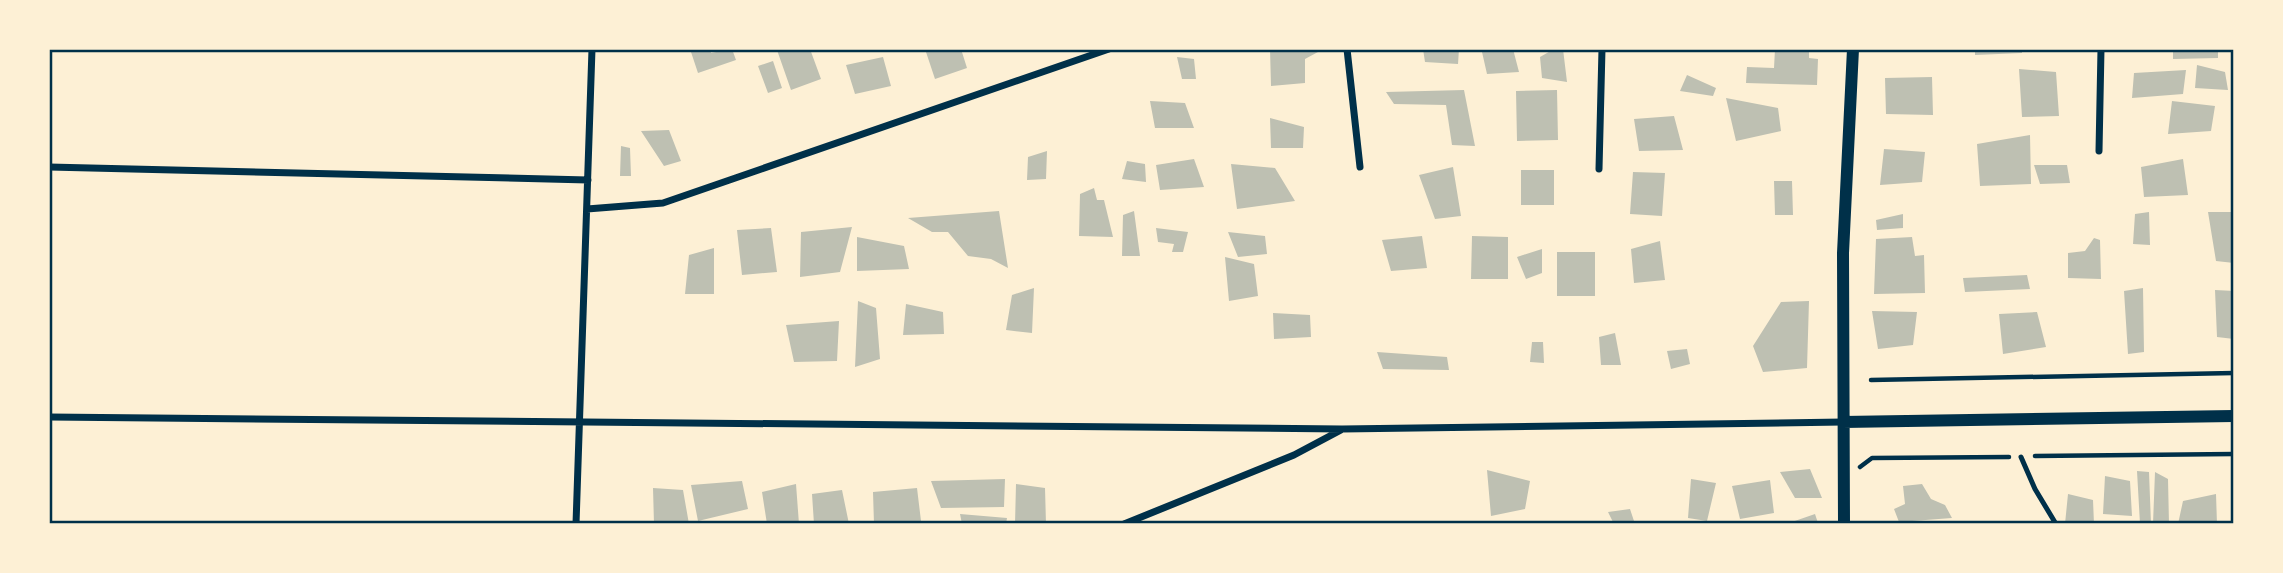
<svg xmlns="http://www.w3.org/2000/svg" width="2283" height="573" font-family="'PT Sans',sans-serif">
<rect width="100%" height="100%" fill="#fdf0d5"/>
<path fill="#bec0b2" d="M 690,49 L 710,49 L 711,53 L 732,49 L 736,60 L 698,73 Z
M 780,49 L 810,49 L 821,79 L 791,90 L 777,50 Z
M 925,49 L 961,49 L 967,68 L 935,79 Z
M 1270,49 L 1318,49 L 1318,52 L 1305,59 L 1305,83 L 1271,86 Z
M 1423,49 L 1459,49 L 1458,64 L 1425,62 Z
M 1513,49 L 1519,72 L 1487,74 L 1482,52 Z
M 1554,49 L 1563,49 L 1567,82 L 1542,78 L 1540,57 Z
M 1775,49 L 1809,49 L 1809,58 L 1818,59 L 1817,85 L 1746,83 L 1747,67 L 1774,68 Z
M 1975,49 L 2022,49 L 2022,53 L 1975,55 Z
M 2173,49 L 2218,49 L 2218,58 L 2173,59 Z
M 883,57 L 891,86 L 855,94 L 846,65 Z
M 1177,57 L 1194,59 L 1196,79 L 1182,79 Z
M 773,61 L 782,88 L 768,93 L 758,66 Z
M 2197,65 L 2225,72 L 2228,90 L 2195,88 Z
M 2019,69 L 2056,72 L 2059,116 L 2022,117 Z
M 2186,70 L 2183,94 L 2132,98 L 2134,73 Z
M 1687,75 L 1716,88 L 1713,96 L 1680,91 Z
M 1932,77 L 1933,115 L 1886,114 L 1885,78 Z
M 1464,90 L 1475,146 L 1452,145 L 1446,105 L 1394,104 L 1386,92 Z
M 1557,90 L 1558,140 L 1517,141 L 1516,91 Z
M 1726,98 L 1778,108 L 1781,131 L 1736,141 Z
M 1150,101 L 1185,103 L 1194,128 L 1155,128 Z
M 2172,101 L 2215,106 L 2211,131 L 2168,134 Z
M 1674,116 L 1683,150 L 1639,151 L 1634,119 Z
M 1270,118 L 1304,127 L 1303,148 L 1271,148 Z
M 669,130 L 681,161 L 664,166 L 641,131 Z
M 2030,135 L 2031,184 L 1980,186 L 1977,144 Z
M 621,146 L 630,148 L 631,176 L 620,176 Z
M 1884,149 L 1925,152 L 1922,182 L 1880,185 Z
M 1047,151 L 1046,179 L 1027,180 L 1028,157 Z
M 1194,159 L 1204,187 L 1160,190 L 1156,165 Z
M 2183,159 L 2188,195 L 2144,197 L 2141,167 Z
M 1127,161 L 1145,164 L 1146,182 L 1122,179 Z
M 1231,164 L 1275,168 L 1295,201 L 1237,209 Z
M 2034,165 L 2067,165 L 2070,183 L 2040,184 Z
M 1453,167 L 1461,216 L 1435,219 L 1419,175 Z
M 1521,170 L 1554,170 L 1554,205 L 1521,205 Z
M 1633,172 L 1665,173 L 1662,216 L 1630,214 Z
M 1774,181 L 1792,181 L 1793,215 L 1775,215 Z
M 1094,188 L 1097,200 L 1104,200 L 1113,237 L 1079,236 L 1080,194 Z
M 999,211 L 1008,268 L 991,259 L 968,256 L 948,232 L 932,232 L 908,218 Z
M 1134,211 L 1140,256 L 1122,256 L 1123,215 Z
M 2149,212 L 2150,245 L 2133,244 L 2135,214 Z
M 2208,212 L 2234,212 L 2234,263 L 2216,261 Z
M 1903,214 L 1903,228 L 1877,230 L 1876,220 Z
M 852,227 L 840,272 L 800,277 L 801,232 Z
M 771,228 L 777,272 L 742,275 L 737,230 Z
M 1156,228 L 1188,232 L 1183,252 L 1172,252 L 1174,244 L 1158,242 Z
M 1228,232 L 1265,236 L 1267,254 L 1238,257 Z
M 1422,236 L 1427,268 L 1391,271 L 1382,240 Z
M 1472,236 L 1508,237 L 1508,279 L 1471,279 Z
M 857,237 L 904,246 L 909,269 L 857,271 Z
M 1912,237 L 1915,256 L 1924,255 L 1925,293 L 1874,294 L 1876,239 Z
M 2094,238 L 2100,240 L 2101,279 L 2068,278 L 2068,253 L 2085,251 Z
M 1660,241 L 1665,280 L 1634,283 L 1631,249 Z
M 714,248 L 714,294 L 685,294 L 689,255 Z
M 1542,249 L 1542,273 L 1526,279 L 1517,257 Z
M 1557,252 L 1595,252 L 1595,296 L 1557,296 Z
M 1225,257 L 1254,264 L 1258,296 L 1229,301 Z
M 2027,275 L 2030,289 L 1965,292 L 1963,278 Z
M 1034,288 L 1032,333 L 1006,330 L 1012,295 Z
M 2143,288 L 2144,352 L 2128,354 L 2124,291 Z
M 2215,290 L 2234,291 L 2234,339 L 2217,337 Z
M 858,301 L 876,308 L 880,359 L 855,367 Z
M 1809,301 L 1807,368 L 1763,372 L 1753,346 L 1781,302 Z
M 906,304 L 943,312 L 944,334 L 903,335 Z
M 1872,311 L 1917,312 L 1913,345 L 1878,349 Z
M 2037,312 L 2046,347 L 2003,354 L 1999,314 Z
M 1273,313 L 1310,315 L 1311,337 L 1274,339 Z
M 839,321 L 837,361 L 794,362 L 786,325 Z
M 1615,333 L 1621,365 L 1601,365 L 1599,337 Z
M 1532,342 L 1543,342 L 1544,363 L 1530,362 Z
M 1687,349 L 1690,364 L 1671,369 L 1667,351 Z
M 1377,352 L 1447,357 L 1449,370 L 1383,369 Z
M 1810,469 L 1822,498 L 1795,498 L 1780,472 Z
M 1487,470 L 1530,481 L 1525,509 L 1491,516 Z
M 2137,471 L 2149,472 L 2151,524 L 2140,524 Z
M 2155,472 L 2168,479 L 2169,524 L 2153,524 Z
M 2105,476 L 2130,481 L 2132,516 L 2103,514 Z
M 1005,479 L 1004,507 L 941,508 L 931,481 Z
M 1691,479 L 1716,483 L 1707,521 L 1688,518 Z
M 1770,480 L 1774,513 L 1740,519 L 1732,486 Z
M 742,481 L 748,509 L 698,521 L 691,485 Z
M 796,484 L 799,524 L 767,524 L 762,492 Z
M 1016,484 L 1045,488 L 1046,524 L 1015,524 Z
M 1922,484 L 1931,499 L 1945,505 L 1952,518 L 1899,522 L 1894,509 L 1905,504 L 1903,486 Z
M 653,488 L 683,490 L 689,524 L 654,524 Z
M 917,488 L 921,521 L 874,524 L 873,492 Z
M 842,490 L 849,524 L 814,524 L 812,494 Z
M 2068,494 L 2093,500 L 2094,524 L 2065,524 Z
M 2216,494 L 2217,524 L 2178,524 L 2183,501 Z
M 1630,509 L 1635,524 L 1614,524 L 1608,512 Z
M 960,514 L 1007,518 L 1006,524 L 962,524 Z
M 1815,514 L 1818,523 L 1786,524 Z"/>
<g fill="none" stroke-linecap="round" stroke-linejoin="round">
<path stroke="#003049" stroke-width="4.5" d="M 1871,380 L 2234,373
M 2035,456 L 2234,454
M 1860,467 L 1872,458 L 2009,457"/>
<path stroke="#003049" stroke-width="5" d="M 2021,457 L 2035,489 L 2056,524"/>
<path stroke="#003049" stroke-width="7" d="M 1347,49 L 1360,167
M 2099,151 L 2101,49
M 49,167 L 588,180
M 1599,169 L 1602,49
M 587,209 L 663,203 L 1109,49
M 49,417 L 1342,429 L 1843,422
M 576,524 L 592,49
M 1124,524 L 1294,455 L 1341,430"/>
<path stroke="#003049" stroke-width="12" d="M 1843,422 L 2234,416
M 1844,524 L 1843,253 L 1853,49"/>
</g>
<rect width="2283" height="573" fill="none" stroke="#fdf0d5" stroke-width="102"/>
<rect x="51" y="51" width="2181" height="471" fill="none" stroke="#003049" stroke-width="2.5"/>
</svg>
